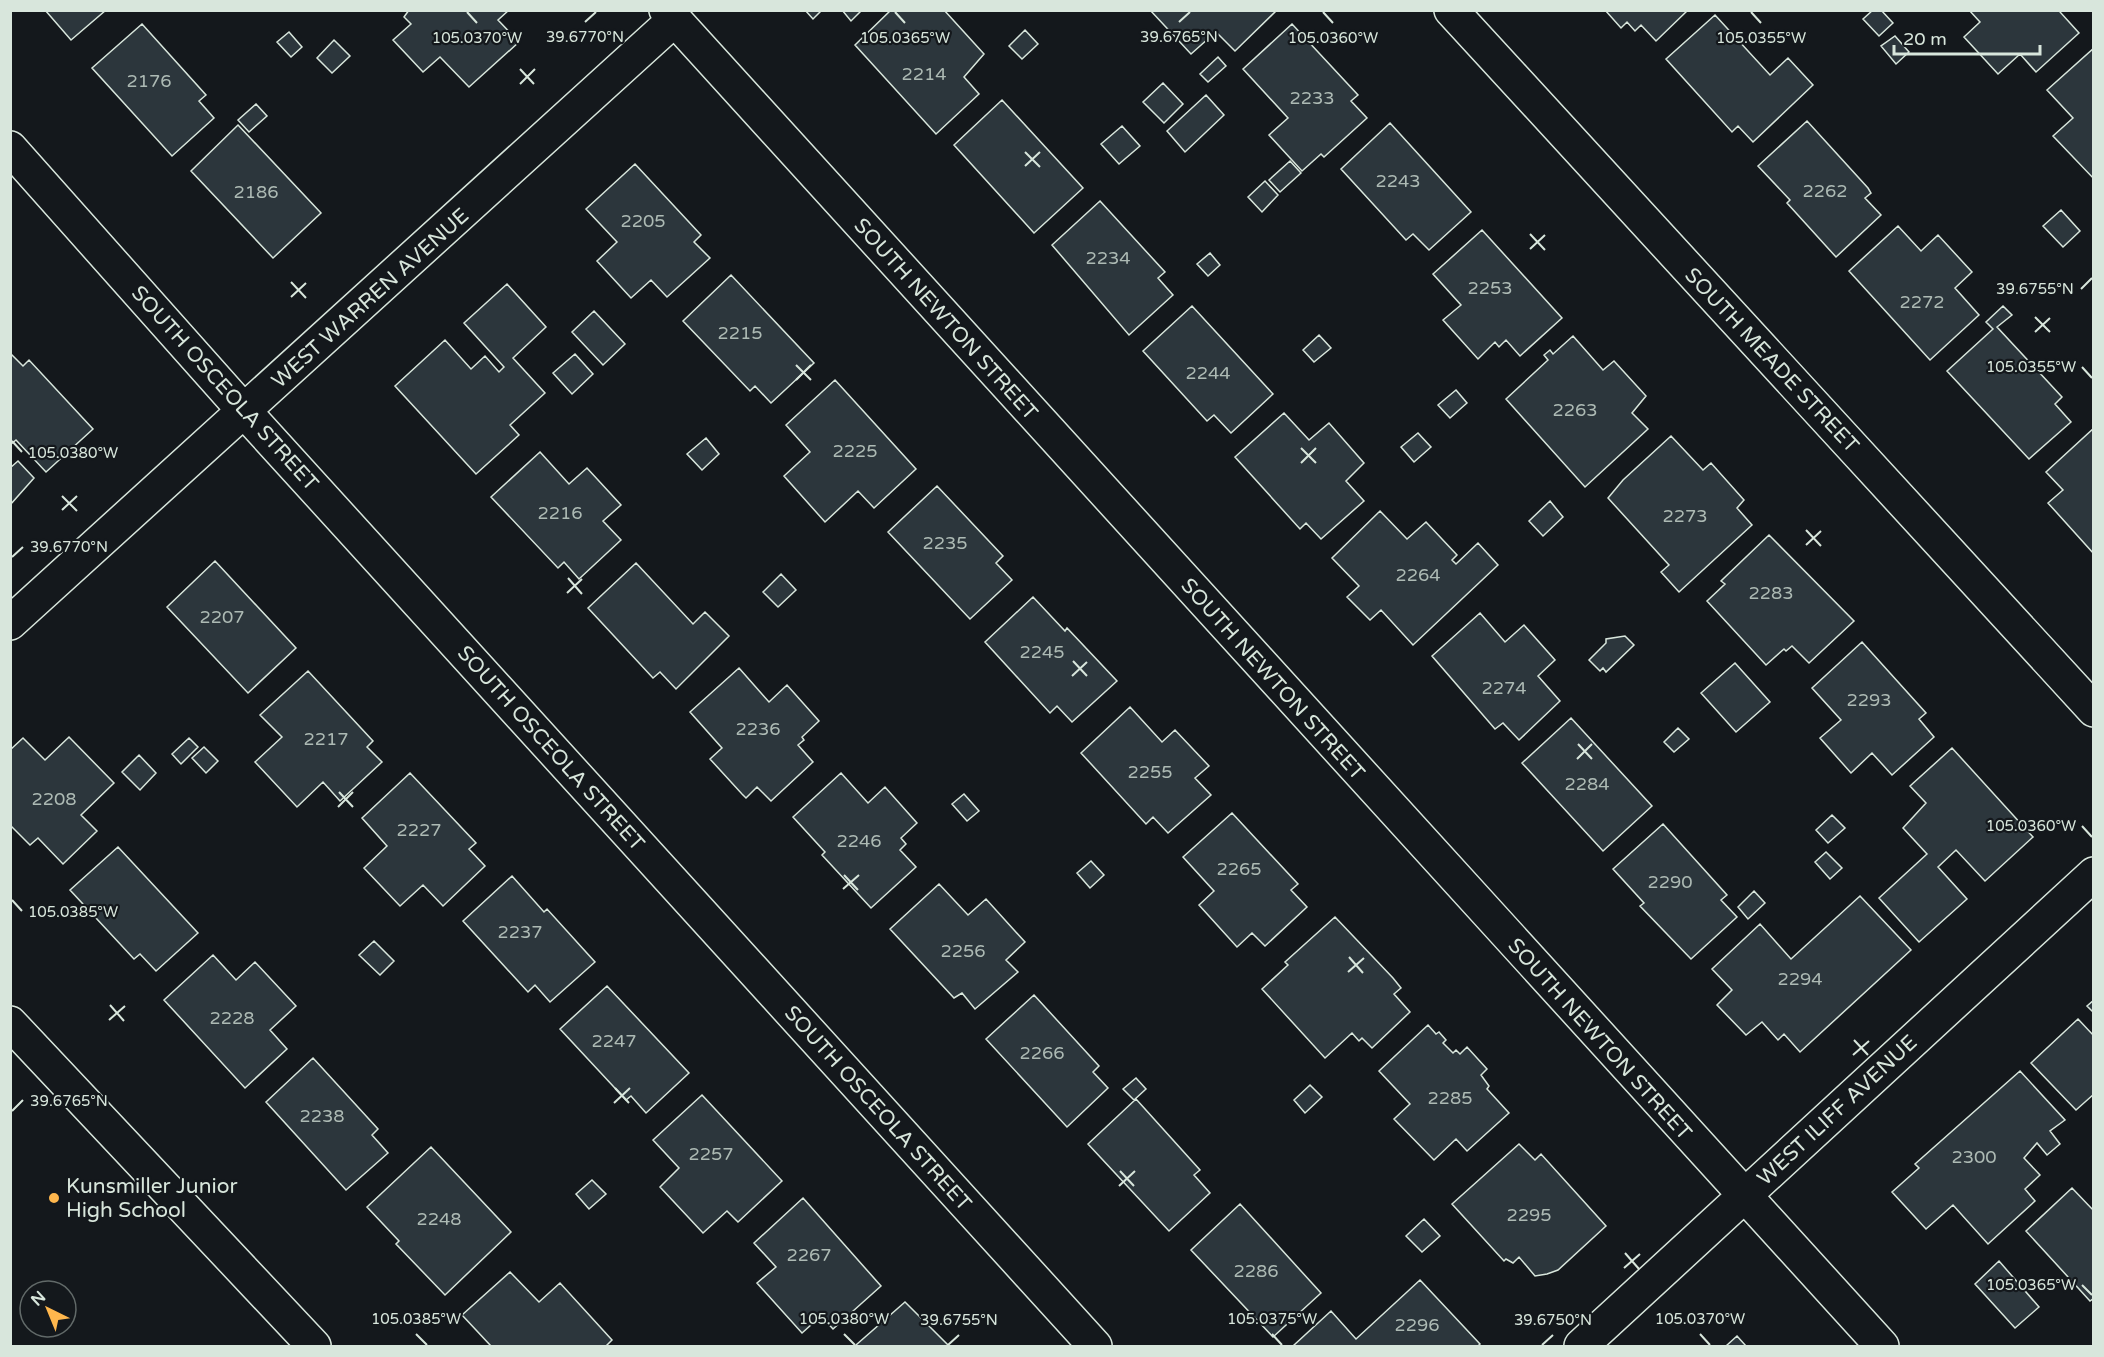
<svg xmlns="http://www.w3.org/2000/svg" width="2104" height="1357" font-family="'Varela Round',sans-serif">
<rect width="100%" height="100%" fill="#14181c"/>
<path fill="#2c363c" stroke="#d8e6dc" stroke-width="1.5" d="M 45,10 L 106,10 L 71,40 Z
M 509,10 L 498,20 L 519,42 L 469,87 L 440,57 L 423,72 L 393,40 L 411,24 L 404,17 L 409,10 Z
M 805,10 L 822,10 L 813,19 Z
M 842,10 L 862,10 L 851,21 Z
M 891,10 L 944,10 L 984,54 L 964,77 L 979,94 L 936,134 L 855,45 Z
M 1150,10 L 1277,10 L 1235,51 L 1218,34 L 1211,40 L 1209,38 L 1191,54 Z
M 1605,10 L 1688,10 L 1656,41 L 1641,25 L 1635,31 L 1627,22 L 1621,28 Z
M 1873,10 L 1881,10 L 1893,23 L 1879,36 L 1863,19 Z
M 1969,10 L 2061,10 L 2060,12 L 2079,33 L 2036,72 L 2020,54 L 1998,74 L 1964,37 L 1980,22 Z
M 1715,15 L 1770,75 L 1788,58 L 1813,85 L 1753,142 L 1738,126 L 1732,132 L 1666,59 Z
M 142,24 L 206,95 L 199,101 L 214,118 L 172,156 L 92,68 Z
M 1292,24 L 1358,95 L 1351,101 L 1367,118 L 1324,157 L 1321,154 L 1302,171 L 1269,135 L 1288,118 L 1243,69 Z
M 1025,30 L 1038,44 L 1022,59 L 1009,46 Z
M 289,32 L 302,47 L 291,57 L 277,42 Z
M 1895,36 L 1909,52 L 1896,64 L 1881,46 Z
M 334,40 L 350,56 L 332,73 L 317,58 Z
M 2094,48 L 2094,179 L 2053,136 L 2073,118 L 2047,90 Z
M 1218,57 L 1226,66 L 1208,82 L 1200,74 Z
M 1163,83 L 1183,104 L 1164,123 L 1143,102 Z
M 1206,95 L 1224,115 L 1185,152 L 1167,131 Z
M 1002,100 L 1083,188 L 1034,233 L 954,145 Z
M 256,104 L 267,116 L 249,132 L 238,120 Z
M 1807,121 L 1868,188 L 1871,193 L 1865,198 L 1881,215 L 1836,257 L 1787,203 L 1790,200 L 1758,166 Z
M 1390,123 L 1471,212 L 1429,250 L 1413,234 L 1406,240 L 1341,169 Z
M 238,125 L 321,213 L 273,258 L 191,171 Z
M 1122,126 L 1140,146 L 1119,164 L 1101,144 Z
M 1290,161 L 1301,173 L 1280,192 L 1269,180 Z
M 635,164 L 701,235 L 694,242 L 710,258 L 667,297 L 651,280 L 631,298 L 597,261 L 617,242 L 586,209 Z
M 1265,181 L 1278,195 L 1262,212 L 1248,197 Z
M 1100,201 L 1165,272 L 1158,278 L 1173,295 L 1129,335 L 1052,245 Z
M 2061,210 L 2080,231 L 2063,247 L 2043,226 Z
M 1898,226 L 1921,251 L 1938,235 L 1972,272 L 1955,288 L 1979,315 L 1930,360 L 1849,271 Z
M 1482,230 L 1562,318 L 1520,356 L 1506,340 L 1499,347 L 1495,342 L 1478,359 L 1443,320 L 1461,305 L 1433,274 Z
M 1210,253 L 1220,265 L 1208,276 L 1197,264 Z
M 731,275 L 814,363 L 771,403 L 755,386 L 750,391 L 683,321 Z
M 507,284 L 546,327 L 513,358 L 545,393 L 510,425 L 519,435 L 476,474 L 395,386 L 445,340 L 471,369 L 485,356 L 499,372 L 504,367 L 464,323 Z
M 1192,306 L 1273,394 L 1231,433 L 1214,415 L 1207,421 L 1143,351 Z
M 2003,306 L 2012,315 L 1997,327 L 2062,397 L 2055,404 L 2071,422 L 2029,459 L 1947,371 L 1993,329 L 1986,322 Z
M 594,311 L 625,344 L 603,365 L 572,332 Z
M 1319,335 L 1331,348 L 1314,362 L 1303,350 Z
M 1573,336 L 1603,370 L 1614,361 L 1646,396 L 1632,413 L 1648,429 L 1585,487 L 1506,399 L 1548,360 L 1544,355 L 1550,350 L 1553,354 Z
M 10,353 L 23,366 L 29,360 L 93,429 L 46,472 L 16,440 L 10,445 Z
M 575,354 L 593,374 L 572,394 L 553,373 Z
M 835,380 L 916,469 L 874,508 L 858,491 L 825,522 L 784,476 L 810,452 L 786,425 Z
M 1456,390 L 1467,403 L 1450,418 L 1438,405 Z
M 1284,413 L 1309,440 L 1329,423 L 1364,463 L 1346,481 L 1364,501 L 1321,539 L 1306,523 L 1300,529 L 1235,457 Z
M 2094,428 L 2094,554 L 2048,503 L 2063,490 L 2046,472 Z
M 1418,433 L 1431,447 L 1414,462 L 1401,447 Z
M 1671,436 L 1703,470 L 1711,463 L 1744,500 L 1737,508 L 1752,525 L 1679,592 L 1661,572 L 1669,565 L 1608,498 L 1623,480 Z
M 706,438 L 719,454 L 702,470 L 687,454 Z
M 540,452 L 569,484 L 587,468 L 621,505 L 603,521 L 621,540 L 579,579 L 564,562 L 558,568 L 491,497 Z
M 18,461 L 34,478 L 10,505 L 10,468 Z
M 937,486 L 1003,556 L 996,563 L 1012,580 L 970,619 L 888,532 Z
M 1550,501 L 1563,517 L 1543,536 L 1529,521 Z
M 1380,511 L 1407,539 L 1426,522 L 1457,555 L 1452,560 L 1456,564 L 1478,543 L 1498,565 L 1413,645 L 1381,610 L 1370,620 L 1347,597 L 1359,586 L 1332,558 Z
M 1769,535 L 1854,621 L 1809,663 L 1792,646 L 1786,651 L 1784,649 L 1766,665 L 1707,601 L 1725,584 L 1721,581 Z
M 215,561 L 296,648 L 248,693 L 167,607 Z
M 636,563 L 693,624 L 705,612 L 729,636 L 676,689 L 660,672 L 653,678 L 588,608 Z
M 781,574 L 796,590 L 778,607 L 763,592 Z
M 1033,597 L 1065,631 L 1067,628 L 1117,681 L 1072,722 L 1057,706 L 1050,713 L 985,642 Z
M 1480,613 L 1505,642 L 1524,625 L 1555,660 L 1538,676 L 1560,701 L 1519,740 L 1503,723 L 1495,729 L 1432,656 Z
M 1625,636 L 1634,645 L 1606,672 L 1603,668 L 1600,671 L 1589,660 L 1606,643 L 1606,639 Z
M 1862,642 L 1926,713 L 1919,719 L 1934,737 L 1892,775 L 1872,753 L 1851,773 L 1820,738 L 1841,720 L 1812,688 Z
M 1735,663 L 1770,702 L 1736,732 L 1701,693 Z
M 739,668 L 769,702 L 787,685 L 819,721 L 802,737 L 804,740 L 798,745 L 813,762 L 771,801 L 757,787 L 746,798 L 742,794 L 710,759 L 722,748 L 690,712 Z
M 308,671 L 373,741 L 367,747 L 382,762 L 340,801 L 323,782 L 297,807 L 255,762 L 282,737 L 260,715 Z
M 1130,707 L 1162,742 L 1175,730 L 1209,766 L 1195,778 L 1211,795 L 1168,833 L 1153,817 L 1146,824 L 1081,753 Z
M 1571,718 L 1652,806 L 1603,851 L 1522,763 Z
M 1678,728 L 1689,739 L 1674,752 L 1664,742 Z
M 69,737 L 114,783 L 81,815 L 97,831 L 63,864 L 38,838 L 30,845 L 10,825 L 10,750 L 23,738 L 45,760 Z
M 189,738 L 198,747 L 181,764 L 172,754 Z
M 204,747 L 218,761 L 206,773 L 192,758 Z
M 1952,748 L 2033,837 L 1985,881 L 1956,850 L 1938,867 L 1967,899 L 1919,942 L 1879,898 L 1927,854 L 1903,828 L 1926,803 L 1910,786 Z
M 139,755 L 156,773 L 140,790 L 122,772 Z
M 410,773 L 476,843 L 469,849 L 485,866 L 443,906 L 423,885 L 400,906 L 364,868 L 387,846 L 362,818 Z
M 841,773 L 868,803 L 885,787 L 917,823 L 901,838 L 906,844 L 900,850 L 916,867 L 871,908 L 822,855 L 825,852 L 793,817 Z
M 964,794 L 979,811 L 967,821 L 952,804 Z
M 1232,813 L 1298,884 L 1291,890 L 1307,907 L 1265,946 L 1252,933 L 1237,947 L 1199,905 L 1214,891 L 1183,857 Z
M 1832,815 L 1845,828 L 1828,843 L 1816,830 Z
M 1663,824 L 1727,895 L 1721,900 L 1737,917 L 1691,959 L 1640,906 L 1644,903 L 1613,869 Z
M 118,847 L 198,933 L 156,971 L 140,954 L 134,959 L 70,890 Z
M 1826,852 L 1842,868 L 1830,879 L 1815,862 Z
M 1091,861 L 1104,875 L 1090,888 L 1077,873 Z
M 512,876 L 544,912 L 547,909 L 595,962 L 550,1002 L 535,985 L 528,992 L 463,921 Z
M 939,884 L 968,915 L 986,899 L 1025,942 L 1006,960 L 1018,972 L 975,1009 L 962,993 L 954,998 L 890,929 Z
M 1754,891 L 1765,903 L 1748,919 L 1738,907 Z
M 1860,896 L 1911,950 L 1800,1052 L 1784,1034 L 1778,1040 L 1762,1022 L 1746,1035 L 1717,1005 L 1732,990 L 1712,969 L 1760,924 L 1791,959 Z
M 1335,917 L 1393,978 L 1401,988 L 1394,994 L 1410,1012 L 1372,1048 L 1362,1038 L 1359,1041 L 1352,1033 L 1325,1058 L 1262,989 L 1288,965 L 1285,962 Z
M 374,941 L 394,961 L 380,975 L 359,955 Z
M 213,955 L 236,980 L 255,962 L 296,1006 L 270,1030 L 287,1049 L 245,1088 L 164,1000 Z
M 607,986 L 689,1073 L 646,1113 L 631,1096 L 626,1100 L 560,1029 Z
M 1034,995 L 1099,1066 L 1093,1072 L 1108,1088 L 1067,1127 L 986,1039 Z
M 2094,1000 L 2094,1013 L 2087,1006 Z
M 2078,1019 L 2094,1036 L 2094,1094 L 2076,1110 L 2031,1063 Z
M 1428,1025 L 1436,1034 L 1439,1032 L 1446,1040 L 1443,1043 L 1453,1053 L 1456,1050 L 1460,1054 L 1467,1047 L 1487,1069 L 1481,1075 L 1489,1086 L 1487,1089 L 1509,1113 L 1467,1151 L 1456,1139 L 1434,1160 L 1394,1119 L 1410,1104 L 1379,1071 Z
M 313,1058 L 378,1129 L 372,1135 L 388,1153 L 346,1190 L 266,1102 Z
M 2020,1071 L 2065,1120 L 2050,1131 L 2060,1144 L 2047,1155 L 2037,1143 L 2024,1158 L 2040,1175 L 2025,1189 L 2035,1201 L 1988,1244 L 1953,1205 L 1926,1229 L 1892,1192 L 1919,1168 L 1915,1164 Z
M 1136,1078 L 1146,1089 L 1134,1100 L 1123,1089 Z
M 1310,1085 L 1322,1097 L 1305,1113 L 1294,1100 Z
M 702,1095 L 782,1181 L 738,1222 L 727,1211 L 703,1233 L 660,1187 L 679,1168 L 653,1140 Z
M 1136,1099 L 1200,1170 L 1194,1175 L 1210,1193 L 1169,1231 L 1088,1144 Z
M 1519,1144 L 1535,1160 L 1541,1154 L 1606,1226 L 1558,1270 L 1547,1274 L 1535,1276 L 1519,1257 L 1513,1263 L 1506,1259 L 1504,1261 L 1452,1204 Z
M 431,1147 L 511,1232 L 445,1295 L 396,1244 L 399,1241 L 367,1207 Z
M 592,1180 L 606,1194 L 589,1209 L 576,1194 Z
M 2072,1188 L 2094,1211 L 2094,1298 L 2090,1301 L 2026,1231 Z
M 803,1198 L 881,1286 L 833,1329 L 821,1316 L 802,1333 L 757,1283 L 776,1267 L 754,1243 Z
M 1240,1204 L 1321,1293 L 1273,1337 L 1191,1250 Z
M 1424,1219 L 1440,1236 L 1422,1252 L 1406,1236 Z
M 1999,1261 L 2039,1307 L 2015,1328 L 1975,1284 Z
M 510,1272 L 539,1302 L 560,1283 L 612,1340 L 606,1346 L 491,1346 L 462,1315 Z
M 1420,1280 L 1480,1344 L 1478,1346 L 1293,1346 L 1331,1311 L 1356,1339 Z
M 905,1302 L 949,1346 L 857,1346 L 856,1345 Z
M 1737,1336 L 1746,1346 L 1726,1346 Z"/>
<g fill="none" stroke-linecap="round" stroke-linejoin="round">
<defs>
<path id="minor" d="M 666,10 L 1882,1346
M 1451,10 L 2094,710
M 10,148 L 245,412 L 1095,1346
M 10,623 L 674,20
M 10,1023 L 314,1346
M 1581,1346 L 2094,874"/>
</defs>
<use href="#minor" stroke="#d8e6dc" stroke-width="36"/>
<use href="#minor" stroke="#14181c" stroke-width="33"/>
</g>
<path fill="none" stroke="#d8e6dc" stroke-width="2" d="M 467,12 L 477,23M 895,12 L 905,23M 1323,12 L 1333,23M 1751,12 L 1761,23M 585,22 L 596,12M 1179,22 L 1190,12M 520,69 L 534,84M 520,84 L 535,69M 1025,152 L 1040,167M 1025,166 L 1040,152M 1530,234 L 1545,250M 1530,249 L 1545,235M 291,282 L 306,298M 2081,289 L 2092,278M 291,297 L 306,283M 2035,317 L 2050,332M 2035,332 L 2050,318M 796,365 L 811,380M 2082,367 L 2092,378M 796,380 L 811,365M 12,441 L 22,452M 1301,448 L 1316,463M 1301,463 L 1316,448M 62,496 L 77,511M 62,510 L 77,496M 1806,530 L 1821,546M 1806,545 L 1821,531M 12,557 L 23,547M 568,578 L 582,594M 567,593 L 582,579M 1073,661 L 1087,676M 1072,676 L 1087,662M 1578,744 L 1592,759M 1577,759 L 1592,744M 339,792 L 353,807M 338,807 L 353,792M 2082,826 L 2092,837M 844,875 L 858,890M 843,889 L 859,875M 12,900 L 22,911M 1349,957 L 1363,973M 1348,972 L 1364,958M 110,1005 L 124,1021M 109,1020 L 125,1006M 1854,1040 L 1868,1055M 1853,1055 L 1869,1041M 615,1088 L 629,1103M 614,1103 L 630,1088M 12,1111 L 23,1100M 1120,1171 L 1134,1186M 1119,1186 L 1135,1171M 1625,1253 L 1639,1269M 1624,1268 L 1640,1254M 2082,1285 L 2092,1295M 416,1334 L 427,1345M 844,1334 L 855,1345M 1272,1334 L 1282,1345M 1700,1334 L 1710,1345M 948,1345 L 959,1335M 1542,1345 L 1553,1335"/>
<circle fill="#ffb74d" stroke="#14181c" stroke-width="2" cx="54" cy="1198" r="6"/>
<g text-anchor="middle" stroke-width="4.5" stroke-linejoin="round" paint-order="stroke">
<g font-size="18" fill="#adbab4">
<text x="924" y="80">2214</text>
<text x="149" y="87">2176</text>
<text x="1312" y="104">2233</text>
<text x="1398" y="187">2243</text>
<text x="1825" y="197">2262</text>
<text x="256" y="198">2186</text>
<text x="643" y="227">2205</text>
<text x="1108" y="264">2234</text>
<text x="1490" y="294">2253</text>
<text x="1922" y="308">2272</text>
<text x="740" y="339">2215</text>
<text x="1208" y="379">2244</text>
<text x="1575" y="416">2263</text>
<text x="855" y="457">2225</text>
<text x="560" y="519">2216</text>
<text x="1685" y="522">2273</text>
<text x="945" y="549">2235</text>
<text x="1418" y="581">2264</text>
<text x="1771" y="599">2283</text>
<text x="222" y="623">2207</text>
<text x="1042" y="658">2245</text>
<text x="1504" y="694">2274</text>
<text x="1869" y="706">2293</text>
<text x="758" y="735">2236</text>
<text x="326" y="745">2217</text>
<text x="1150" y="778">2255</text>
<text x="1587" y="790">2284</text>
<text x="54" y="805">2208</text>
<text x="419" y="836">2227</text>
<text x="859" y="847">2246</text>
<text x="1239" y="875">2265</text>
<text x="1670" y="888">2290</text>
<text x="520" y="938">2237</text>
<text x="963" y="957">2256</text>
<text x="1800" y="985">2294</text>
<text x="232" y="1024">2228</text>
<text x="614" y="1047">2247</text>
<text x="1042" y="1059">2266</text>
<text x="1450" y="1104">2285</text>
<text x="322" y="1122">2238</text>
<text x="711" y="1160">2257</text>
<text x="1974" y="1163">2300</text>
<text x="1529" y="1221">2295</text>
<text x="439" y="1225">2248</text>
<text x="809" y="1261">2267</text>
<text x="1256" y="1277">2286</text>
<text x="1417" y="1331">2296</text>
</g>
<g font-size="21" fill="#d8e6dc" stroke="#14181c">
<text transform="translate(370 298) rotate(-42)" y="7">WEST WARREN AVENUE</text>
<text transform="translate(946 319) rotate(48)" y="7">SOUTH NEWTON STREET</text>
<text transform="translate(1772 360) rotate(47)" y="7">SOUTH MEADE STREET</text>
<text transform="translate(225 388) rotate(48)" y="7">SOUTH OSCEOLA STREET</text>
<text transform="translate(1273 679) rotate(48)" y="7">SOUTH NEWTON STREET</text>
<text transform="translate(551 748) rotate(48)" y="7">SOUTH OSCEOLA STREET</text>
<text transform="translate(1600 1039) rotate(48)" y="7">SOUTH NEWTON STREET</text>
<text transform="translate(878 1108) rotate(48)" y="7">SOUTH OSCEOLA STREET</text>
<text transform="translate(1837 1110) rotate(-43)" y="7">WEST ILIFF AVENUE</text>
</g>
<g font-size="21" fill="#d8e6dc" stroke="#14181c" text-anchor="start">
<text x="66" y="1193">Kunsmiller Junior<tspan x="66" dy="24">High School</tspan></text>
</g>
</g>
<g font-size="15" text-anchor="middle" fill="#d8e6dc" stroke="#14181c" stroke-width="4.5" stroke-linejoin="round" paint-order="stroke">
<text x="585" y="42">39.6770°N</text>
<text x="1179" y="42">39.6765°N</text>
<text x="905" y="43">105.0365°W</text>
<text x="1761" y="43">105.0355°W</text>
<text x="477" y="43">105.0370°W</text>
<text x="1333" y="43">105.0360°W</text>
<text x="2035" y="294">39.6755°N</text>
<text x="2031" y="372">105.0355°W</text>
<text x="73" y="458">105.0380°W</text>
<text x="69" y="552">39.6770°N</text>
<text x="2031" y="831">105.0360°W</text>
<text x="73" y="917">105.0385°W</text>
<text x="69" y="1106">39.6765°N</text>
<text x="2031" y="1290">105.0365°W</text>
<text x="416" y="1324">105.0385°W</text>
<text x="844" y="1324">105.0380°W</text>
<text x="1272" y="1324">105.0375°W</text>
<text x="1700" y="1324">105.0370°W</text>
<text x="959" y="1325">39.6755°N</text>
<text x="1553" y="1325">39.6750°N</text>
</g>
<rect width="2104" height="1357" fill="none" stroke="#d8e6dc" stroke-width="24"/>
<g transform="translate(48 1309) rotate(317)"><circle r="28" fill="#14181c" stroke="#626a69" stroke-width="1.5"/>
<path d="M0-4.5L10 22L0 15L-10 22Z" fill="#ffb74d"/>
<text y="-9" font-size="16" font-weight="bold" text-anchor="middle" fill="#d8e6dc">N</text>
</g>
<path d="M1894 45v9h146v-9" fill="none" stroke="#d8e6dc" stroke-width="3"/>
<text x="1903" y="45" font-size="18" fill="#d8e6dc" stroke="#14181c" stroke-width="4.5" paint-order="stroke">20 m</text>
</svg>
